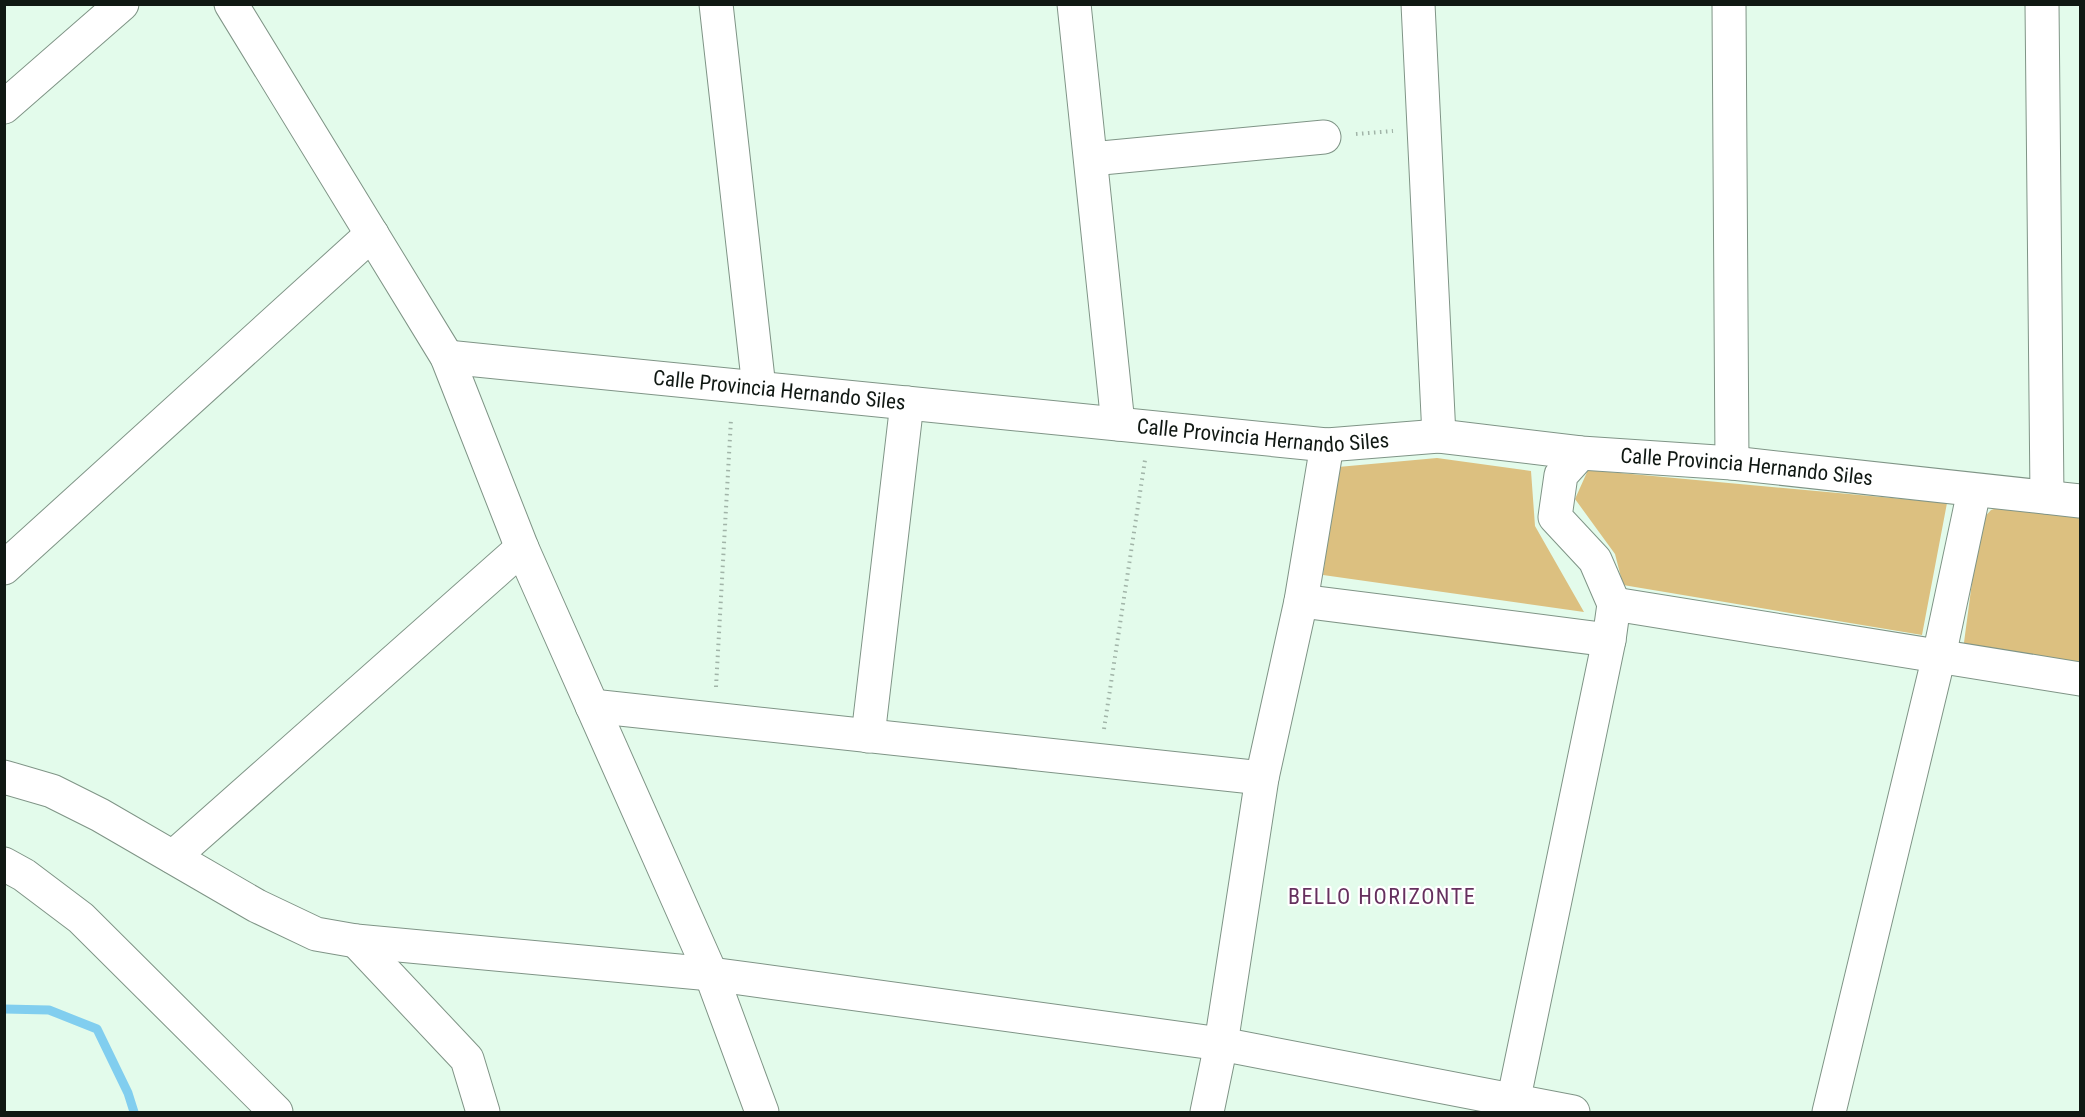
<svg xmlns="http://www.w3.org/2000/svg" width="2085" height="1117" font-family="'Roboto Condensed',sans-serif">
<rect width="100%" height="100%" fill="#e3fbeb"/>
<path fill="#dcc080" d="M 1437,458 L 1531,471 L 1535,526 L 1584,612 L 1323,575 L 1338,467 Z
M 1588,470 L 1947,503 L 1922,635 L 1623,585 L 1615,554 L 1575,499 Z
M 2003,506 L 2080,515 L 2080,683 L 1963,650 L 1980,522 L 1991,510 Z"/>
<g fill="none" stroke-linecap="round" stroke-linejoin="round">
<path stroke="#81ceef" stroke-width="9" d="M 4,1009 L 49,1010 L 97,1029 L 128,1093 L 134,1112"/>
<defs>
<g id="minor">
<path d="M 231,4 L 447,357 L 522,548 L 711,974 L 762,1112"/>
<path d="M 716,4 L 759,388"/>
<path d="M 1074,4 L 1118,424"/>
<path d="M 1418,4 L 1439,436"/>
<path d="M 1729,4 L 1732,463"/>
<path d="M 2042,4 L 2047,497"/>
<path d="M 4,107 L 122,4"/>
<path d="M 1091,159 L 1324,137"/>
<path id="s1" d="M 447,357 L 1327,445 L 1439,436 L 1581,453 L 1732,463 L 2080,501"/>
<path d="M 4,568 L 372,234"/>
<path d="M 1301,601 L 1609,640"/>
<path d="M 1614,604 L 2080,679"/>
<path d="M 592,706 L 1262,778"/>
<path d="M 868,736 L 907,403"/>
<path d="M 173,857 L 522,548"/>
<path d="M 356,941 L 467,1059 L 483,1112"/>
<path d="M 1207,1112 L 1221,1044 L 1262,778 L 1301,601 L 1327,445"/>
<path d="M 1511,1112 L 1609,640 L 1614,604 L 1595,560 L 1555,517 L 1561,475 L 1581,453"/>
<path d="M 1829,1112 L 1939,656 L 1974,491"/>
</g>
<path id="tertiary" d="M 4,777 L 52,791 L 100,815 L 257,906 L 316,934 L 356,941 L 711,974 L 1221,1044 L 1573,1112
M 4,864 L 24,875 L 81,918 L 276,1112"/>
</defs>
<use href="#minor" stroke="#7f9486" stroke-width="35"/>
<use href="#tertiary" stroke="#7f9486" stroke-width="35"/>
<path stroke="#a1b4a8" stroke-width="4" stroke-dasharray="1.5 4.5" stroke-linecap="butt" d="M 1356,134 L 1393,131
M 716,687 L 731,419
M 1104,729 L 1145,460"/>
<use href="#minor" stroke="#fff" stroke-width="33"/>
<use href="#tertiary" stroke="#fff" stroke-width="33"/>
</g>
<g text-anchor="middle" stroke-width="4.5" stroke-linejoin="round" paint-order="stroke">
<g font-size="21" fill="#101813" stroke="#fff">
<text dy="7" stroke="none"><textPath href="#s1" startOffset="334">Calle Provincia Hernando Siles</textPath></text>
<text dy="7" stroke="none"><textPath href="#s1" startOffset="820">Calle Provincia Hernando Siles</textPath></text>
<text dy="7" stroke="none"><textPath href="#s1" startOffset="1306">Calle Provincia Hernando Siles</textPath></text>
</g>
<g font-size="22" letter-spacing="1.5" fill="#65305e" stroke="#fff">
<text x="1382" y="904">BELLO HORIZONTE</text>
</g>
</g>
<rect width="2085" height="1117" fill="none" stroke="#101813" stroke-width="12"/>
</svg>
